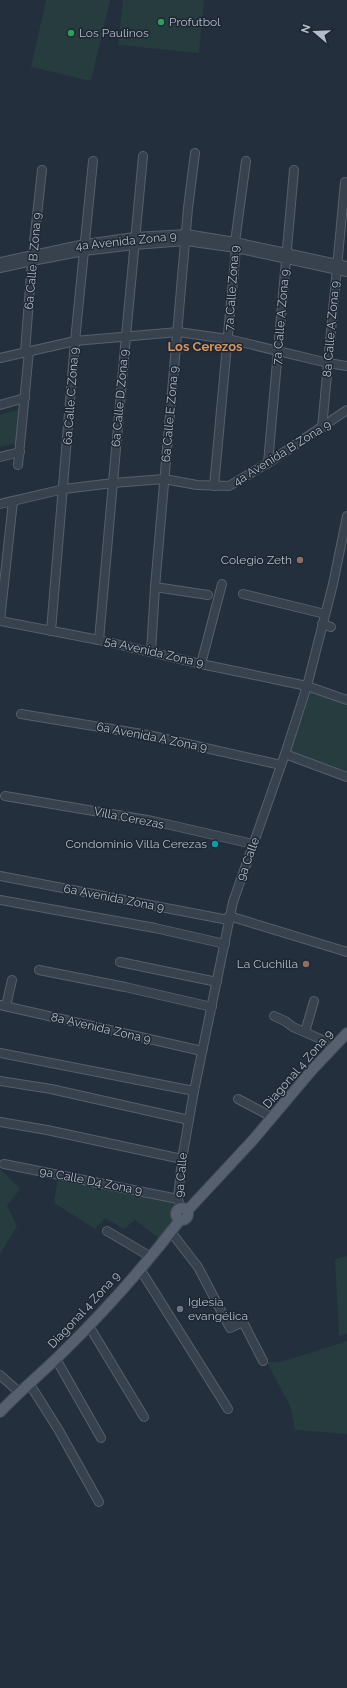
<svg xmlns="http://www.w3.org/2000/svg" width="347" height="1688" font-family="Raleway,sans-serif">
<style>
.green{fill:#263c3f}
.lines{fill:none;stroke-linecap:round;stroke-linejoin:round}
.minor-casing{stroke:#565f6c;stroke-width:10}
.major-casing{stroke:#414a57;stroke-width:12}
.minor{stroke:#38414e;stroke-width:8}
.major{stroke:#56606e;stroke-width:10}
.leisure-dot{fill:#2e9e5b;stroke:#1d2633;stroke-width:1.5}
.education-dot{fill:#8d6e63;stroke:#1d2633;stroke-width:1.5}
.culture-dot{fill:#0f9aa8;stroke:#1d2633;stroke-width:1.5}
.worship-dot{fill:#6b7280;stroke:#1d2633;stroke-width:1.5}
.labels{text-anchor:middle;dominant-baseline:central;stroke-width:3;stroke-linejoin:round;paint-order:stroke}
.poi-label{font-size:12px;fill:#b4bcc9;stroke:#1d2633;text-anchor:start}
.street-label{font-size:12px;fill:#b4bcc9;stroke:#1d2633}
.neighbourhood-label{font-size:13px;font-weight:bold;fill:#d59563;stroke:#1d2633}
</style>
<rect width="100%" height="100%" fill="#242f3e"/>
<!-- green -->
<g class="green">
<path d="M46,0H110L91,81L31,67Z"/>
<path d="M123,0H204L199,53L118,45Z"/>
<path d="M20,409L18,443L0,447V415Z"/>
<path d="M308,689L347,702V775L289,753Z"/>
<path d="M0,1169L20,1189L7,1206L17,1226L0,1254Z"/>
<path d="M58,1178L173,1201L174,1222L160,1239L135,1220L124,1229L105,1218L95,1229L54,1203Z"/>
<path d="M347,1256V1334L339,1336L335,1259Z"/>
<path d="M347,1341V1434L295,1430L290,1406L267,1362H281Z"/>
</g>
<g class="lines">
<!-- minor casing -->
<g class="minor-casing">
<g id="minor">
<path d="M0,262L85,244L135,237L186,234L235,242L347,266"/>
<path d="M0,268L32,261L84,251L134,245L186,241L236,248L347,272"/>
<path d="M25,352L32,261L42,170"/>
<path d="M0,358L75,341L178,332L228,339L328,363L347,366"/>
<path d="M0,405L25,398"/>
<path d="M322,428L345,182"/>
<path d="M0,457L20,452"/>
<path d="M268,463L294,170"/>
<path d="M18,465L29,351"/>
<path d="M214,486L236,248L235,242L246,161"/>
<path d="M0,504L64,489L113,483L164,479L197,485L229,486L268,463L347,410"/>
<path d="M155,587L208,595"/>
<path d="M243,594L325,614"/>
<path d="M0,621L99,640L201,664L307,686L347,700"/>
<path d="M0,621L13,501"/>
<path d="M322,624L331,627"/>
<path d="M51,631L75,341L93,161"/>
<path d="M99,640L126,336L143,156"/>
<path d="M151,652L155,587L188,208L195,153"/>
<path d="M201,664L222,584"/>
<path d="M21,714L148,735L281,765"/>
<path d="M285,754L347,777"/>
<path d="M5,796L153,821L253,844"/>
<path d="M0,876L228,920"/>
<path d="M0,900L155,928L225,944"/>
<path d="M229,916L347,952"/>
<path d="M120,962L217,982"/>
<path d="M39,970L125,987L212,1007"/>
<path d="M0,1005L202,1051"/>
<path d="M6,1006L12,980"/>
<path d="M274,1016L285,1021L293,1027L334,1045"/>
<path d="M305,1032L314,1001"/>
<path d="M0,1053L194,1091"/>
<path d="M0,1081L51,1089L189,1120"/>
<path d="M238,1099L272,1117"/>
<path d="M0,1122L47,1130L182,1159"/>
<path d="M4,1164L178,1199"/>
<path d="M180,1207L178,1199L182,1159L194,1091L233,902L285,754L307,686L333,584L347,516"/>
<path d="M107,1231L151,1257"/>
<path d="M171,1232L198,1267L230,1328L243,1322L263,1361"/>
<path d="M140,1269L228,1409"/>
<path d="M89,1326L144,1417"/>
<path d="M56,1359L101,1438"/>
<path d="M0,1375L19,1392"/>
<path d="M29,1383L58,1429L99,1502"/>
</g>
</g>
<!-- major casing -->
<g class="major-casing">
<g id="major">
<circle cx="182" cy="1214" r="6"/>
<path d="M187,1211L253,1140L312,1070L347,1033"/>
<path d="M0,1412C20,1391 42,1373 62,1353C105,1311 144,1267 180,1220"/>
</g>
</g>
<!-- minor -->
<use href="#minor" class="minor"/>
<!-- major -->
<use href="#major" class="major"/>
</g>
<!-- markers -->
<g class="leisure-dot">
<circle cx="161" cy="22" r="4"/>
<circle cx="71" cy="33" r="4"/>
</g>
<g class="education-dot">
<circle cx="300" cy="560" r="4"/>
<circle cx="306" cy="964" r="4"/>
</g>
<circle class="culture-dot" cx="215" cy="844" r="4"/>
<circle class="worship-dot" cx="180" cy="1309" r="4"/>
<g class="labels">
<!-- poi labels -->
<g class="poi-label">
<text x="169" y="22">Profutbol</text>
<text x="79" y="33">Los Paulinos</text>
<text x="292" y="560" text-anchor="end">Colegio Zeth</text>
<text x="207" y="844" text-anchor="end">Condominio Villa Cerezas</text>
<text x="298" y="964" text-anchor="end">La Cuchilla</text>
<text x="188" y="1302">Iglesia<tspan x="188" dy="14">evangélica</tspan></text>
</g>
<!-- street labels -->
<g class="street-label">
<text transform="translate(126 241) rotate(-6)">4a Avenida Zona 9</text>
<text transform="translate(33 261) rotate(-85)">6a Calle B Zona 9</text>
<text transform="translate(232 288) rotate(-86)">7a Calle Zona 9</text>
<text transform="translate(281 317) rotate(-85)">7a Calle A Zona 9</text>
<text transform="translate(331 329) rotate(-85)">8a Calle A Zona 9</text>
<text transform="translate(71 396) rotate(-86)">6a Calle C Zona 9</text>
<text transform="translate(120 398) rotate(-85)">6a Calle D Zona 9</text>
<text transform="translate(170 414) rotate(-85)">6a Calle E Zona 9</text>
<text transform="translate(282 453) rotate(-32)">4a Avenida B Zona 9</text>
<text transform="translate(154 652) rotate(13)">5a Avenida Zona 9</text>
<text transform="translate(152 737) rotate(11)">6a Avenida A Zona 9</text>
<text transform="translate(129 818) rotate(11)">Villa Cerezas</text>
<text transform="translate(248 859) rotate(-70)">9a Calle</text>
<text transform="translate(114 898) rotate(11)">6a Avenida Zona 9</text>
<text transform="translate(101 1028) rotate(13)">8a Avenida Zona 9</text>
<text transform="translate(298 1069) rotate(-49)">Diagonal 4 Zona 9</text>
<text transform="translate(181 1175) rotate(-85)">9a Calle</text>
<text transform="translate(91 1181) rotate(11)">9a Calle D4 Zona 9</text>
<text transform="translate(84 1310) rotate(-47)">Diagonal 4 Zona 9</text>
</g>
<!-- neighbourhood labels -->
<g class="neighbourhood-label">
<text x="205" y="346">Los Cerezos</text>
</g>
</g>
<!-- north arrow -->
<g transform="translate(315 32) rotate(289)" stroke="#1d2633" stroke-width="3" paint-order="stroke">
<path d="M0-3L7 15L0 10L-7 15Z" fill="#b4bcc9"/>
<text y="-6" font-size="11" font-weight="bold" text-anchor="middle" fill="#b4bcc9">N</text>
</g>
</svg>
